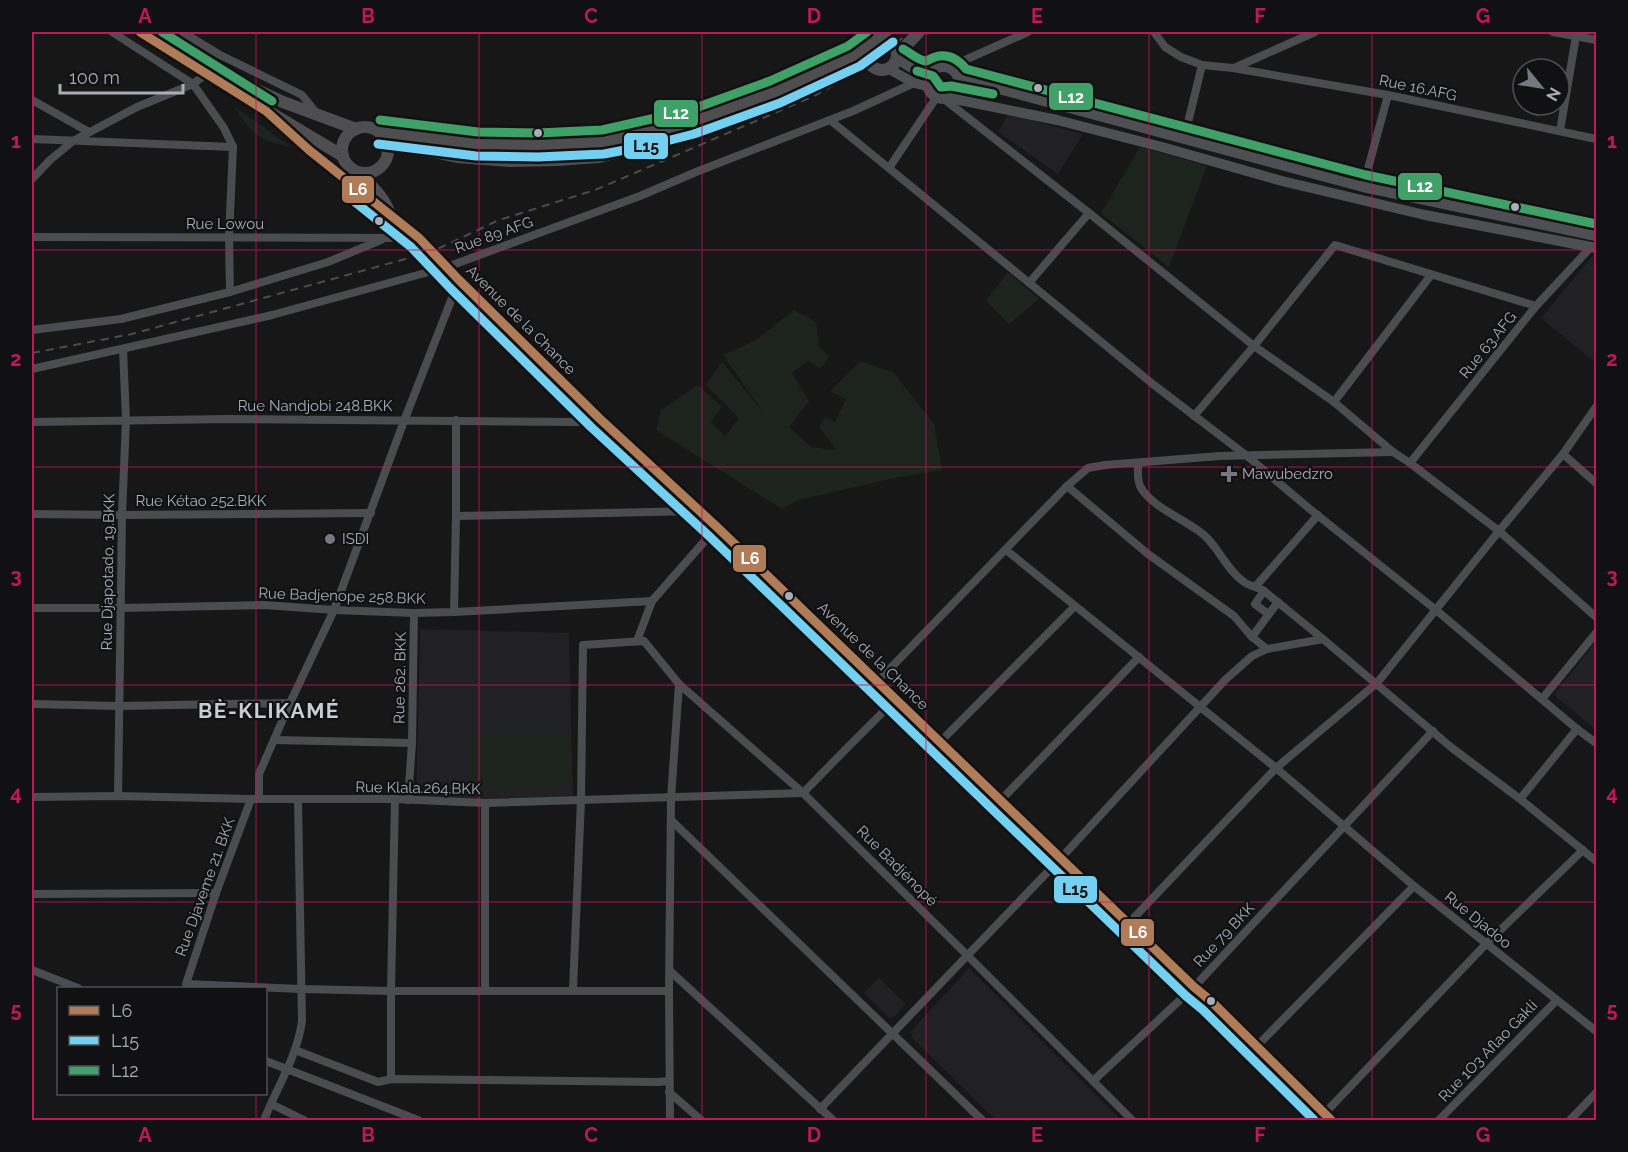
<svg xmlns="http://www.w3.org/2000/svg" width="1628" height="1152" font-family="Raleway,sans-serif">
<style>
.built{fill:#212123}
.green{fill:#1d241e}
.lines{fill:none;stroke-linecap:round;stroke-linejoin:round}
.minor{stroke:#4b4c50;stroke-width:8}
.major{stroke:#4d4f52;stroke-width:10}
.highway{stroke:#4e4e51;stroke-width:12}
.rail{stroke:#4b4c4f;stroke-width:2;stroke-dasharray:8 6;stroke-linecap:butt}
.bus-1-casing{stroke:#111113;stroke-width:14}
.bus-2-casing{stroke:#111113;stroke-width:14}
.bus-3-casing{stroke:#111113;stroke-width:14}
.bus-1{stroke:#b07c57;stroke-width:9}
.bus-2{stroke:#74d0f1;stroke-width:9}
.bus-3{stroke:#3fa068;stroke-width:9}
.grid{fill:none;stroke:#c2185b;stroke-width:1.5;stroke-opacity:0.55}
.bus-dot{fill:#a8adb8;stroke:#111113;stroke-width:2}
.poi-dot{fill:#757880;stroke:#111113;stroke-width:2}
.labels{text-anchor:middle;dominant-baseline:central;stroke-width:4.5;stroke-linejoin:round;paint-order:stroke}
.street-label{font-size:15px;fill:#a8adb8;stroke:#111113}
.poi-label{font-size:15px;fill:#a8adb8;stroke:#111113;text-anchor:start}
.district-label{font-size:21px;font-weight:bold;letter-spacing:1.5px;fill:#c9ccd4;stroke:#111113}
.line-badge{stroke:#111113;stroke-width:2}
.badge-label{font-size:16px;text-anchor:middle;font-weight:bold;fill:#fff}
.pale-badge-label{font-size:16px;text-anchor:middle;font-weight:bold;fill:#111}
.neatline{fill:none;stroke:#c2185b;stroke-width:2}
.grid-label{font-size:20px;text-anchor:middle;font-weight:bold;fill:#c2185b}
</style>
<rect width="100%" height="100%" fill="#171717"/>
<!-- built -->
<g class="built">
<path d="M1008,114L1083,134L1058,174L998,132Z"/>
<path d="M1595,253H1596V363L1541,318Z"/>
<path d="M420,629L569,633L573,797L480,799L416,798Z"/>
<path d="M1596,641V730L1554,695Z"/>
<path d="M969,968L1121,1120H996L912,1038L911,1031Z"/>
<path d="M879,978L906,1004L893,1018H889L864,993Z"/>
</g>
<!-- green -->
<g class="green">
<path d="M234,106L291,147C258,141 251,134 234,106Z"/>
<path d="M1140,147L1207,166L1169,267L1101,213Z"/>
<path d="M1008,272L1039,299L1009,324L986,301Z"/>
<path d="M794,310L816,322L819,346L829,357L820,369L808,361L792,373L809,401L789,427L811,447L836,450L819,427L825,417L835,422L846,399L830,391L861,361L894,373L934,424L942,470L894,478L799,500L782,509L656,430L661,410L698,385L722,407L711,422L725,436L739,418L706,385L722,362L763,412L723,355L756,340Z"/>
<rect x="470" y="734" width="100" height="56"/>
</g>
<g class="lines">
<!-- minor -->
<g class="minor">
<path d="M112,32L193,84L224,128L233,147L229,237L230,292"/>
<path d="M182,32L220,55L302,95L318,115"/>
<path d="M1154,32L1165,47L1181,57L1202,65L1233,68L1388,95L1596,139"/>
<path d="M1553,32L1596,40"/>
<path d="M947,68L1028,32"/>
<path d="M1234,68L1315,32"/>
<path d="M956,75L961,61"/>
<path d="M944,99L1089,213L1254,346L1334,402L1393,452L1410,463L1499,531L1596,617"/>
<path d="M32,100L89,132"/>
<path d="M830,120L1154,385L1247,456L1311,510L1436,610L1577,729L1596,743"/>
<path d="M1560,131L1576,36L1579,32"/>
<path d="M32,139L233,147"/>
<path d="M1184,139L1202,65"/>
<path d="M889,168L936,98"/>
<path d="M32,179L50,160L73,141L137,107L193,84L206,74"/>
<path d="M1363,187L1388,95"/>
<path d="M1594,236L1596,221"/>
<path d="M32,237L419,238"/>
<path d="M1029,283L1089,213"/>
<path d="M32,330L121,319L230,292L328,262L381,240"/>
<path d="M32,369L272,315L447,267L640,196L696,172L853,111L914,83"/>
<path d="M1334,402L1431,275"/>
<path d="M1194,416L1254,346L1335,245L1536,306"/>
<path d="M32,422L229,419L579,422L599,418"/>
<path d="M1563,454L1596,483"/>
<path d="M1138,463C1138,470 1137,479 1140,486C1150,507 1189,521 1205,536C1220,550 1227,570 1244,582C1249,586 1258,587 1264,591L1323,639"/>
<path d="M1410,463L1536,306L1591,247"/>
<path d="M1067,486L1148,554L1234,616L1252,637L1267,649"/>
<path d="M32,514L122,515L371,513"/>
<path d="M456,516L700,511"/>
<path d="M1006,550L1276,768L1414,886L1596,1031"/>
<path d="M1256,586L1318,515"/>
<path d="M1264,591L1255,604L1268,614"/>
<path d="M32,608H121L264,605L334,610L414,613L454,612L652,601"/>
<path d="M454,612L456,516V420"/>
<path d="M1252,637L1278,602"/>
<path d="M637,641L652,601L717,527"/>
<path d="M878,681L1067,486L1088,468L1105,465L1220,456L1393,452"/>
<path d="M1542,699L1596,633"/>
<path d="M32,704L119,706L290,703"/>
<path d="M275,740L412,743"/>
<path d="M941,741L1075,606"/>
<path d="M118,796L122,515L126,420L123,349"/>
<path d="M32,797L118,796L251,799H395L485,803L803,793L846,749L896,699"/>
<path d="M251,799L216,893L186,984L301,989L391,991H669"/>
<path d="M259,799V774L290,703L334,610L404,421L459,280"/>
<path d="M1520,799L1577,729"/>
<path d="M408,800L412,743L414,613"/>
<path d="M1001,800L1139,657"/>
<path d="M485,803V990"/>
<path d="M672,821L982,1120"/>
<path d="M32,894L216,893"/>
<path d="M1129,923L1276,768L1377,683L1499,531L1563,454L1596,407"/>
<path d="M32,970L78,988"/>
<path d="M670,971L833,1120"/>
<path d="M573,990L581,800L583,645L644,641L679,684L803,793L967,955L1132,1120"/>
<path d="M1257,1046L1414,886"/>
<path d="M295,1050L378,1082L391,1079L658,1082L669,1081"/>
<path d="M266,1061L418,1120"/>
<path d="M391,1079V991L395,799"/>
<path d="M1093,1081L1194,987L1433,731"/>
<path d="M669,1092L701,1120"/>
<path d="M271,1104L304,1120"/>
<path d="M820,1109L1061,858L1225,680L1252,656L1267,649L1323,639L1452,748L1520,799L1596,861"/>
<path d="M264,1120C277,1087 297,1057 302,1021L298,800"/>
<path d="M670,1120L669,991L671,798L679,684"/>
<path d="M1309,1120L1324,1114L1486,944L1583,850"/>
<path d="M1439,1120L1557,1000"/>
<path d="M1570,1120L1596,1093"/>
</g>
<!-- major -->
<g class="major">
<path d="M897,59L915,70L929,74"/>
<circle cx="943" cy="83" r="16"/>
<path d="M889,69L914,83L927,86"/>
<path d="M959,79L1010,92L1363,187L1596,236"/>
<path d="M950,98L1057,120L1162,147L1282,181L1425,215L1596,248"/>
<path d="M352,169L354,180L362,193L419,238L459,280L599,418L717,527L1194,987L1211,1001L1331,1120"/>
<path d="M359,172C371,185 388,198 391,216"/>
</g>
<!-- highway -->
<g class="highway">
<path d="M140,32L206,74L343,156"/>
<path d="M161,32L235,80L283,102L356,129"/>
<circle cx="882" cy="55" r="15"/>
<path d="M898,54L919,32"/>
<path d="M280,125L362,193"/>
<circle cx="365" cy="150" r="23"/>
<path d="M379,132L477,144L538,145L603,142L649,133L690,123L775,92L854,56L886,32"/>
<path d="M388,145L434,152L457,157L510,161L557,160L599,157L684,136L722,123L783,101L869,62"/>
</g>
<!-- rail -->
<path class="rail" d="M32,353L132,334L431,252L499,220L595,190L812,97L870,65L895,45L908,32"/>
<!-- bus-1 casing -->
<g class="bus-1-casing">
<path id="bus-1" d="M140,32L266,111L309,150L419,238L459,280L599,418L717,527L1194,987L1211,1001L1331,1120"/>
</g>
<!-- bus-2 casing -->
<g class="bus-2-casing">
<g id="bus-2">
<path d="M378,144L476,156L538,157L604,154L651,145L694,134L780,103L860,66L893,42"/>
<path d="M355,202L411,247L451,289L591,427L709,536L1186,996L1203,1010L1314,1120"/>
</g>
</g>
<!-- bus-3 casing -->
<g class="bus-3-casing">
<g id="bus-3">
<path d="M162,32L272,101"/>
<path d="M903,49C909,52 919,61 926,61C929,60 932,58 935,57C948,53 958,59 966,69L1366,175L1596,224"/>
<path d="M917,71L933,76L941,87L951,86L993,94"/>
<path d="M380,120L478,132L538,133L602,130L687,111L770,81L848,46L867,32"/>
</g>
</g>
<!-- bus-1 -->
<use href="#bus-1" class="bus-1"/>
<!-- bus-2 -->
<use href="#bus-2" class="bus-2"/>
<!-- bus-3 -->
<use href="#bus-3" class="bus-3"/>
</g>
<!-- grid -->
<path class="grid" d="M256,32V988M479,32V1120M702,32V1120M926,32V1120M1149,32V1120M1372,32V1120M32,250H1596M32,467H1596M32,685H1596M32,902H1596M256,1094V1120"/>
<!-- markers -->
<g class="bus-dot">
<circle cx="1038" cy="88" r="5"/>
<circle cx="538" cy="133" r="5"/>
<circle cx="1515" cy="207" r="5"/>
<circle cx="379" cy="221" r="5"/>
<circle cx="789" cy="596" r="5"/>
<circle cx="1211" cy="1001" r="5"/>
</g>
<g class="poi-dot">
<path d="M1226 465h6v6h6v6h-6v6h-6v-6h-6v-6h6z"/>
<circle cx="330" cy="539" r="6"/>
</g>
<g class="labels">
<!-- street labels -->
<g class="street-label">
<text transform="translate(1418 88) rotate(12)">Rue 16.AFG</text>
<text x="225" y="224">Rue Lowou</text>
<text transform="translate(494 235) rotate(-20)">Rue 89 AFG</text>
<text transform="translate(521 320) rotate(45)">Avenue de la Chance</text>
<text transform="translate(1488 345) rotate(-51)">Rue 63.AFG</text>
<text x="315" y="406">Rue Nandjobi 248.BKK</text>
<text x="201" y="501">Rue Kétao 252.BKK</text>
<text transform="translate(108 572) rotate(-89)">Rue Djapotado. 19.BKK</text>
<text transform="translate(342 596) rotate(2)">Rue Badjenope 258.BKK</text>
<text transform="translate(873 656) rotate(44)">Avenue de la Chance</text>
<text transform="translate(400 678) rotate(-89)">Rue 262. BKK</text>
<text transform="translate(418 788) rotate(1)">Rue Klala.264.BKK</text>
<text transform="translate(897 866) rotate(45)">Rue Badjénopé</text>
<text transform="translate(205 887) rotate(-70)">Rue Djaveme 21. BKK</text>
<text transform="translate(1478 920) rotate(39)">Rue Djadoo</text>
<text transform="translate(1224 935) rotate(-47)">Rue 79 BKK</text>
<text transform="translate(1488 1051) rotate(-46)">Rue 1O3 Aflao Gakli</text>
</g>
<!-- poi labels -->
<g class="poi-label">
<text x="1242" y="474">Mawubedzro</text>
<text x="342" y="539">ISDI</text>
</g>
<!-- district labels -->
<g class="district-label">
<text x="269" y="710">BÈ-KLIKAMÉ</text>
</g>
</g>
<g class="line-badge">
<rect x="1048" y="82" width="46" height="29" rx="6" fill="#3fa068"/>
<rect x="653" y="99" width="46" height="29" rx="6" fill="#3fa068"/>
<rect x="623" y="132" width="46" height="28" rx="6" fill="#74d0f1"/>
<rect x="1397" y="172" width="46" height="29" rx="6" fill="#3fa068"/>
<rect x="341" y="175" width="34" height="29" rx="6" fill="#b07c57"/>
<rect x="732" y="544" width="35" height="29" rx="6" fill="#b07c57"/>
<rect x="1053" y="875" width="45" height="29" rx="6" fill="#74d0f1"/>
<rect x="1120" y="918" width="35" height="29" rx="6" fill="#b07c57"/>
</g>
<g class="badge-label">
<text x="1071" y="103">L12</text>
<text x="676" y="119">L12</text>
<text x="1420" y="192">L12</text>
<text x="358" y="195">L6</text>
<text x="750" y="564">L6</text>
<text x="1138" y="938">L6</text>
</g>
<g class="pale-badge-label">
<text x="646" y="152">L15</text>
<text x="1075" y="895">L15</text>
</g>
<!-- border -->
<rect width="1628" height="1152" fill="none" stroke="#111113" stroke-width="66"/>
<!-- legend -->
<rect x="57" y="987" width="210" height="108" fill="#111113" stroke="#4d4f55" stroke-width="1.5"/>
<rect x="69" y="1006" width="30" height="9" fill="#b07c57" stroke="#4d4f55" stroke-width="1.5"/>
<text x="111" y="1017" font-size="18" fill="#a8adb8">L6</text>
<rect x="69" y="1036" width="30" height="9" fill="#74d0f1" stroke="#4d4f55" stroke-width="1.5"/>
<text x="111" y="1047" font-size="18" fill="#a8adb8">L15</text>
<rect x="69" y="1066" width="30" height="9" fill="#3fa068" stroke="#4d4f55" stroke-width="1.5"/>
<text x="111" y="1077" font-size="18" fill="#a8adb8">L12</text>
<!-- north arrow -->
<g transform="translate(1541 87) rotate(120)"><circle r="28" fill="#111113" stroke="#4d4f55" stroke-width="1.5"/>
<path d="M0-4.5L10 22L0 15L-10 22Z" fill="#757880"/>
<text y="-9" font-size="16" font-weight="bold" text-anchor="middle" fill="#a8adb8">N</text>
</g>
<!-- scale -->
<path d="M60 84v9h123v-9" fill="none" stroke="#a8adb8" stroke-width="3"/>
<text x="69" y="84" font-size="18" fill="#a8adb8" stroke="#111113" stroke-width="4.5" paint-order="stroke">100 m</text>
<rect x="33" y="33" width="1562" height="1086" class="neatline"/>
<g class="grid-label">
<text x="145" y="23">A</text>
<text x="368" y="23">B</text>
<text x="591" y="23">C</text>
<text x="814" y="23">D</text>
<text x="1037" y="23">E</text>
<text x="1260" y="23">F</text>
<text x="1483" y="23">G</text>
<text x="16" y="148">1</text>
<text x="1612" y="148">1</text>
<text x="16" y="366">2</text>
<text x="1612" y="366">2</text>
<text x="16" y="583">3</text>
<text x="1612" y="583">3</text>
<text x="16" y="800">4</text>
<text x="1612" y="800">4</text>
<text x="16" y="1017">5</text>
<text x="1612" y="1017">5</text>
<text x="145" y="1142">A</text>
<text x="368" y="1142">B</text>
<text x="591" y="1142">C</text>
<text x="814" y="1142">D</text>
<text x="1037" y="1142">E</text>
<text x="1260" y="1142">F</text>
<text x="1483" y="1142">G</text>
</g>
</svg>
